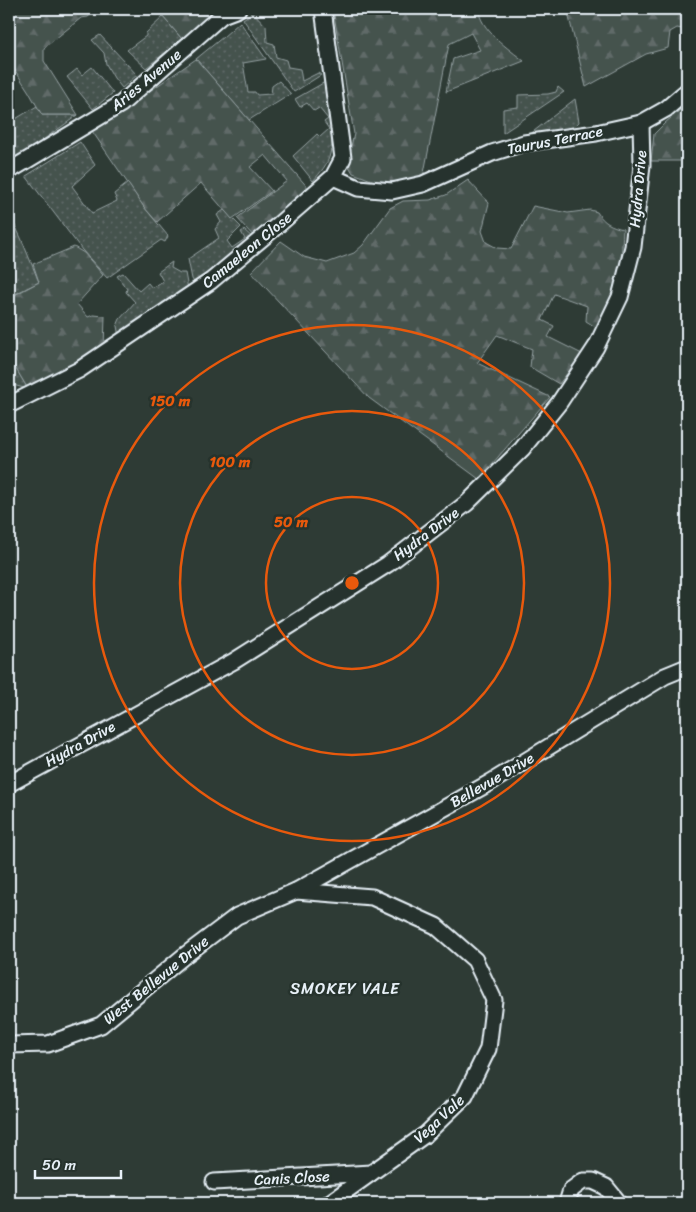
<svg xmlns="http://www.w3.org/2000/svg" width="696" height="1212" font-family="Sriracha,sans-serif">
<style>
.grass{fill:url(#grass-dots);stroke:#96a2a3}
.forest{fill:url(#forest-firs);stroke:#96a2a3}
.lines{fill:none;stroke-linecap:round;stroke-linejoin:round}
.minor-casing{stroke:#e8f1f8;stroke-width:19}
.minor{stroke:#26332d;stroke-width:15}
.ring{fill:none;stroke:#e8590c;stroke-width:2.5}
.labels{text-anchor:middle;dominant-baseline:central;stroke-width:5;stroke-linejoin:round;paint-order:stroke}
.street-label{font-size:15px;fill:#e8f1f8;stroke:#26332d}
.neighbourhood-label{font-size:16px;letter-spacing:1px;fill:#e8f1f8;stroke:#26332d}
.centre{fill:#e8590c;stroke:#26332d;stroke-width:2.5}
.ring-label{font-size:15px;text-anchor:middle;font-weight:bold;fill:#e8590c;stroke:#26332d;stroke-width:5;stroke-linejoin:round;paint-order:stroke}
</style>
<defs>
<pattern id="grass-dots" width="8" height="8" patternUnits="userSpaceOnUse" patternTransform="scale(1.25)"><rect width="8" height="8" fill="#45524e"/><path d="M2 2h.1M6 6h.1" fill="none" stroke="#606b68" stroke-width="1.8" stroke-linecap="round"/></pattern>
<pattern id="forest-firs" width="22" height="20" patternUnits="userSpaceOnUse" patternTransform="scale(1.25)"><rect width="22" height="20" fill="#45524e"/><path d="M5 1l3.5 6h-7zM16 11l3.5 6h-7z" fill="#606b68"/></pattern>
</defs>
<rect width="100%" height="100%" fill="#2e3b35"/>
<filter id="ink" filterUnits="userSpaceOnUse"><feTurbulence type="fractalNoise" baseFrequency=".02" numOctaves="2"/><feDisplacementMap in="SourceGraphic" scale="10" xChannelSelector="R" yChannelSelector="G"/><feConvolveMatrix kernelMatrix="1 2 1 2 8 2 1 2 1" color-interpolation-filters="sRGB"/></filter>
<g filter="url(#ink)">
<!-- grass -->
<g class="grass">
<path d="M253,12L266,26L267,42L274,44L276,57L286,60L288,67L300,69L302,81L318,73L321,75L294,92L243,19Z"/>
<path d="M163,17L182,39L146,68L127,50L146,36V33Z"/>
<path d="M240,22L266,59L243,63L248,92H255L257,95L271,94L272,86L279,81L291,94L249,120L196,59L223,37Z"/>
<path d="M100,35L137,75L122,88L114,78L106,64L104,53L92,40Z"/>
<path d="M92,67L113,93L93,109L67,77L77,69L82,75Z"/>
<path d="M325,82C328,105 336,131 330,154C328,164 320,173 313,181L293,156L317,134L320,137L329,129L324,122L328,119L319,108L314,111L307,103L300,107L295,99Z"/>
<path d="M558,87L564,92L503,133V109L518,107V95L548,94L556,92Z"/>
<path d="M575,99L579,122L574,127L529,135Z"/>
<path d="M37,106L42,115H78L9,164V123Z"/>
<path d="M80,142L95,165L72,186L92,213L117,201L114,194L128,183L144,207L168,236L165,242L161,240L107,278L82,250L26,176Z"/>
<path d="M224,210L241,227L227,241L232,248L245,239L241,232L244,230L253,238L195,284L192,279L188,259L219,238L215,229L221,222L217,215Z"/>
<path d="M9,213L21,238L39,282L9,297V251L10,250L9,247Z"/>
<path d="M172,262L171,268L180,273H185L188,289L119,337L117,326L120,319L135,302L126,292L127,289L117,276L123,273L139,291L148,283L152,288L163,281L158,272Z"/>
<path d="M9,357L28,389L9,384Z"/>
</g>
<!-- forest -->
<g class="forest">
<path d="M9,9H98L88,17L81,18L44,48V61L78,115H42L29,92L9,61Z"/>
<path d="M156,9H212L213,17L183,40Z"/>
<path d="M333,9H479C478,28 510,50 524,61L446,92L453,59L480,50L471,33L449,44L424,173L418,181L403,182L374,181L353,173L347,163L354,134Z"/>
<path d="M567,9H687V30L677,28L670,32L668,48L646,54L586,87Z"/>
<path d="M196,59L310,190L255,238L237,218L287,181L265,155L250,167L272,191L232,219L201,183L157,222L144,207L92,131Z"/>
<path d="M687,104V161H651L654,134L665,123Z"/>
<path d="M468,180L489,203L482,231L486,242L497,248L511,249L533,206L568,213L590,210L597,212C604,223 611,226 623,229C622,249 621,270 616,289C611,303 604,316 597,328L586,321L587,306L554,294L542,320L554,326L548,337L582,354L559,384L530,367L532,349L497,335L477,363L550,397L479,479L369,398L251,272L281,241L304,257L327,263L354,253L363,245L390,208L403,201L430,200L446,195Z"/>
<path d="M74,247L84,253L103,275L77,304L88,317L93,315L105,316L104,348L28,389L9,357V298L39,282L33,264Z"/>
</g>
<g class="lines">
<!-- minor casing -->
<g class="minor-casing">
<g id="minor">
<path d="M222,15L238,9"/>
<path d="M9,171L121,104L222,15V9"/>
<path d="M333,177L358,188L392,191L423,184L492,153L524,143L596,133L641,123L666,109L687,91"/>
<path d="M9,405L79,370L211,281L278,225L333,177L343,158L323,9"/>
<path d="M9,784L234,661L388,564L467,503L522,449L559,403L596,347L620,297L633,247L642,165L641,123"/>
<path d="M296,891L372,897L436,926L475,960L494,1000L488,1049L465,1096L426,1134L329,1203"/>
<path d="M9,1045L48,1044L101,1025L184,956L237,916L296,891L491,782L665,676L687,667"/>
<path d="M214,1182L371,1173"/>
<path d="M567,1203L571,1190L583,1181H593L606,1187L619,1203"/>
</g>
</g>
<!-- minor -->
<use href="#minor" class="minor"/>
</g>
</g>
<!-- distance rings -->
<g class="ring">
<circle cx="352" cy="583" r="86"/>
<circle cx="352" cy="583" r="172"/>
<circle cx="352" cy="583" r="258"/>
</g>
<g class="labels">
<!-- street labels -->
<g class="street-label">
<text transform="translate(146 80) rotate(-40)">Aries Avenue</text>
<text transform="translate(555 140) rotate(-11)">Taurus Terrace</text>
<text transform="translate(638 189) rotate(-85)">Hydra Drive</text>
<text transform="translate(247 250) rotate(-39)">Camaeleon Close</text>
<text transform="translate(426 534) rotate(-37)">Hydra Drive</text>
<text transform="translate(80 744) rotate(-29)">Hydra Drive</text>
<text transform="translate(492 780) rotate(-30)">Bellevue Drive</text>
<text transform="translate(156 980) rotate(-39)">West Bellevue Drive</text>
<text transform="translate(439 1119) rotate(-43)">Vega Vale</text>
<text transform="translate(292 1178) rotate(-3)">Canis Close</text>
</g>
<!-- neighbourhood labels -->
<g class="neighbourhood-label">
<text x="345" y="988">SMOKEY VALE</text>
</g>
</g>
<circle cx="352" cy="583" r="8" class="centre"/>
<g class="ring-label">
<text x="170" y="406">150 m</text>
<text x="230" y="467">100 m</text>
<text x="291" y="527">50 m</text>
</g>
<!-- margin -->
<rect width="696" height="1212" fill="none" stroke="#26332d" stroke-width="30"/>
<rect x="15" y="15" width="666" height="1182" fill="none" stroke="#e8f1f8" stroke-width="2" filter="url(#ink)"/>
<!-- scale -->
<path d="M35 1170v8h86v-8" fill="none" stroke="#e8f1f8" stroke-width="2.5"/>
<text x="42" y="1170" font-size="15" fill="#e8f1f8" stroke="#26332d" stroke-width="4" paint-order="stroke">50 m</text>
</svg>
